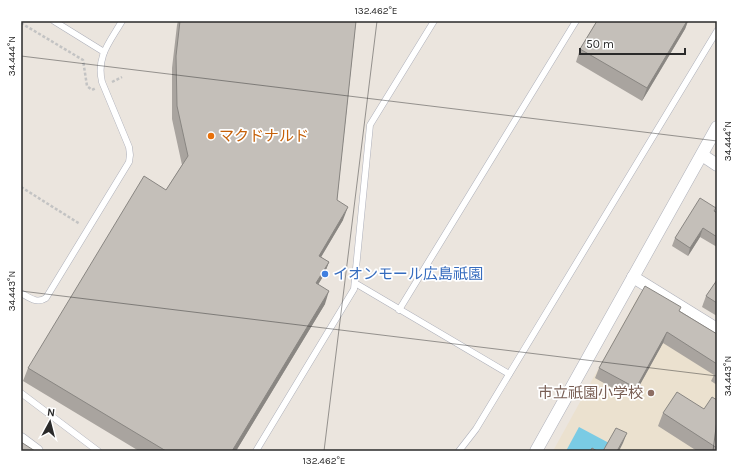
<svg xmlns="http://www.w3.org/2000/svg" width="738" height="472" font-family="Karla,'Noto Sans JP',sans-serif">
<style>
.education{fill:#ebe1cf}
.water{fill:#7acbe4}
.lines{fill:none;stroke-linecap:round;stroke-linejoin:round}
.lane-casing{stroke:#aeb0ba;stroke-width:7}
.street-casing{stroke:#aeb0ba;stroke-width:13}
.path{stroke:#c3c3c3;stroke-width:2.5;stroke-dasharray:3 2;stroke-linecap:butt}
.lane{stroke:#fff;stroke-width:6}
.street{stroke:#fff;stroke-width:12}
.wall{fill:#a9a49f}
.shaded-wall{fill:#898682}
.building{fill:#c4bfb9;stroke:#898682}
.ticks{fill:none;stroke:#2a2a2a;stroke-width:1;stroke-opacity:0.45}
.food-dot{fill:#e8710a;stroke:#fff;stroke-width:1.5}
.shop-dot{fill:#3f7fe0;stroke:#fff;stroke-width:1.5}
.education-dot{fill:#8d6e63;stroke:#fff;stroke-width:1.5}
.labels{text-anchor:middle;dominant-baseline:central;stroke-width:3.5;stroke-linejoin:round;paint-order:stroke}
.food-label{font-size:15px;fill:#c56008;stroke:#fff;text-anchor:start}
.shop-label{font-size:15px;fill:#366cbe;stroke:#fff;text-anchor:start}
.education-label{font-size:15px;fill:#785e54;stroke:#fff;text-anchor:end}
.neatline{fill:none;stroke:#2a2a2a;stroke-width:1.5}
.ticks-label{font-size:10px;text-anchor:middle;fill:#2a2a2a}
</style>
<rect width="100%" height="100%" fill="#ebe5de"/>
<!-- education -->
<path class="education" d="M649,292L717,336V451H553L639,295Z"/>
<!-- water -->
<path class="water" d="M579,427L609,443L605,451H566Z"/>
<g class="lines">
<!-- lane casing -->
<g class="lane-casing">
<g id="lane">
<path d="M54,21L104,52"/>
<path d="M355,283L509,374"/>
<path d="M21,293C30,298 37,304 46,298L129,162L130,155L129,147L102,82C96,56 110,42 122,21"/>
<path d="M399,310L576,21"/>
<path d="M21,393L98,451"/>
<path d="M256,451L354,289L370,125L434,21"/>
<path d="M459,451L476,429L717,31"/>
</g>
</g>
<!-- street casing -->
<g class="street-casing">
<g id="street">
<path d="M702,155L717,165"/>
<path d="M633,277L717,329"/>
<path d="M21,439L37,451"/>
<path d="M536,451L717,127"/>
</g>
</g>
<!-- path -->
<g class="path">
<path d="M21,23L83,60L87,86L92,90L96,88"/>
<path d="M112,82L122,77"/>
<path d="M21,187L80,224"/>
</g>
<!-- lane -->
<use href="#lane" class="lane"/>
<!-- street -->
<use href="#street" class="street"/>
</g>
<!-- wall -->
<g class="wall">
<path d="M178,21H356L337,200L343,220L321,257L329,262L324,275L318,284L325,304L236,451H139L23,381L28,368L166,190L182,165L172,119V68L177,25Z"/>
<path d="M597,21H688L685,29L642,101L576,62L580,49Z"/>
<path d="M715,211L717,213V247L700,237L688,256L672,246L675,238Z"/>
<path d="M717,280V316L702,307L706,296Z"/>
<path d="M680,311L717,334V385L711,381L714,375L663,343L632,399L595,378L599,368Z"/>
<path d="M717,400V451H697L658,426L663,413L704,409Z"/>
</g>
<!-- shaded-wall -->
<g class="shaded-wall">
<path d="M687,21H688L685,29L642,101L647,88Z"/>
<path d="M348,207L343,220L314,269L319,256Z"/>
<path d="M703,228L700,237L688,256L690,248Z"/>
<path d="M329,262L324,275L311,296L316,283Z"/>
<path d="M329,291L325,304L236,451H232Z"/>
<path d="M667,332L663,343L632,399L636,388Z"/>
<path d="M627,433L623,443L619,451H617Z"/>
</g>
<!-- building -->
<g class="building">
<path d="M180,21H356L337,200L348,207L319,256L329,262L316,283L329,291L232,451H166L28,368L144,176L166,190L188,156L177,106L176,56Z"/>
<path d="M597,21H687L647,88L580,49Z"/>
<path d="M700,198L716,208L714,211L717,213V237L703,228L690,248L675,238Z"/>
<path d="M717,280V303L706,296Z"/>
<path d="M645,286L681,307L679,311L717,334V364L667,332L636,388L599,368Z"/>
<path d="M677,392L704,409L712,397L717,400V448L663,413Z"/>
<path d="M616,428L627,433L617,451H603Z"/>
<path d="M21,442L35,451H21Z"/>
<path d="M592,448L597,451H590Z"/>
</g>
<!-- ticks -->
<path class="ticks" d="M21,56L717,141M21,291L717,376M324,451L377,21M713,451L717,420"/>
<!-- markers -->
<circle class="food-dot" cx="211" cy="136" r="4"/>
<circle class="shop-dot" cx="325" cy="274" r="4"/>
<circle class="education-dot" cx="651" cy="393" r="4"/>
<g class="labels">
<!-- food labels -->
<g class="food-label">
<text x="219" y="136">マクドナルド</text>
</g>
<!-- shop labels -->
<g class="shop-label">
<text x="333" y="274">イオンモール広島祇園</text>
</g>
<!-- education labels -->
<g class="education-label">
<text x="643" y="393">市立祇園小学校</text>
</g>
</g>
<!-- border -->
<rect width="738" height="472" fill="none" stroke="#ffffff" stroke-width="44"/>
<!-- north arrow -->
<g transform="translate(50 422) rotate(7)" stroke="#ffffff" stroke-width="3" paint-order="stroke">
<path d="M0-3L7 15L0 10L-7 15Z" fill="#2a2a2a"/>
<text y="-6" font-size="11" font-weight="bold" text-anchor="middle" fill="#2a2a2a">N</text>
</g>
<!-- scale -->
<path d="M580 48v6h105v-6" fill="none" stroke="#2a2a2a" stroke-width="2"/>
<text x="586" y="48" font-size="12" fill="#2a2a2a" stroke="#ffffff" stroke-width="3" paint-order="stroke">50 m</text>
<rect x="22" y="22" width="694" height="428" class="neatline"/>
<g class="ticks-label">
<text x="376" y="14">132.462°E</text>
<text transform="translate(11 56) rotate(-90)" y="4">34.444°N</text>
<text transform="translate(727 141) rotate(-90)" y="4">34.444°N</text>
<text transform="translate(11 291) rotate(-90)" y="4">34.443°N</text>
<text transform="translate(727 376) rotate(-90)" y="4">34.443°N</text>
<text x="324" y="464">132.462°E</text>
</g>
</svg>
